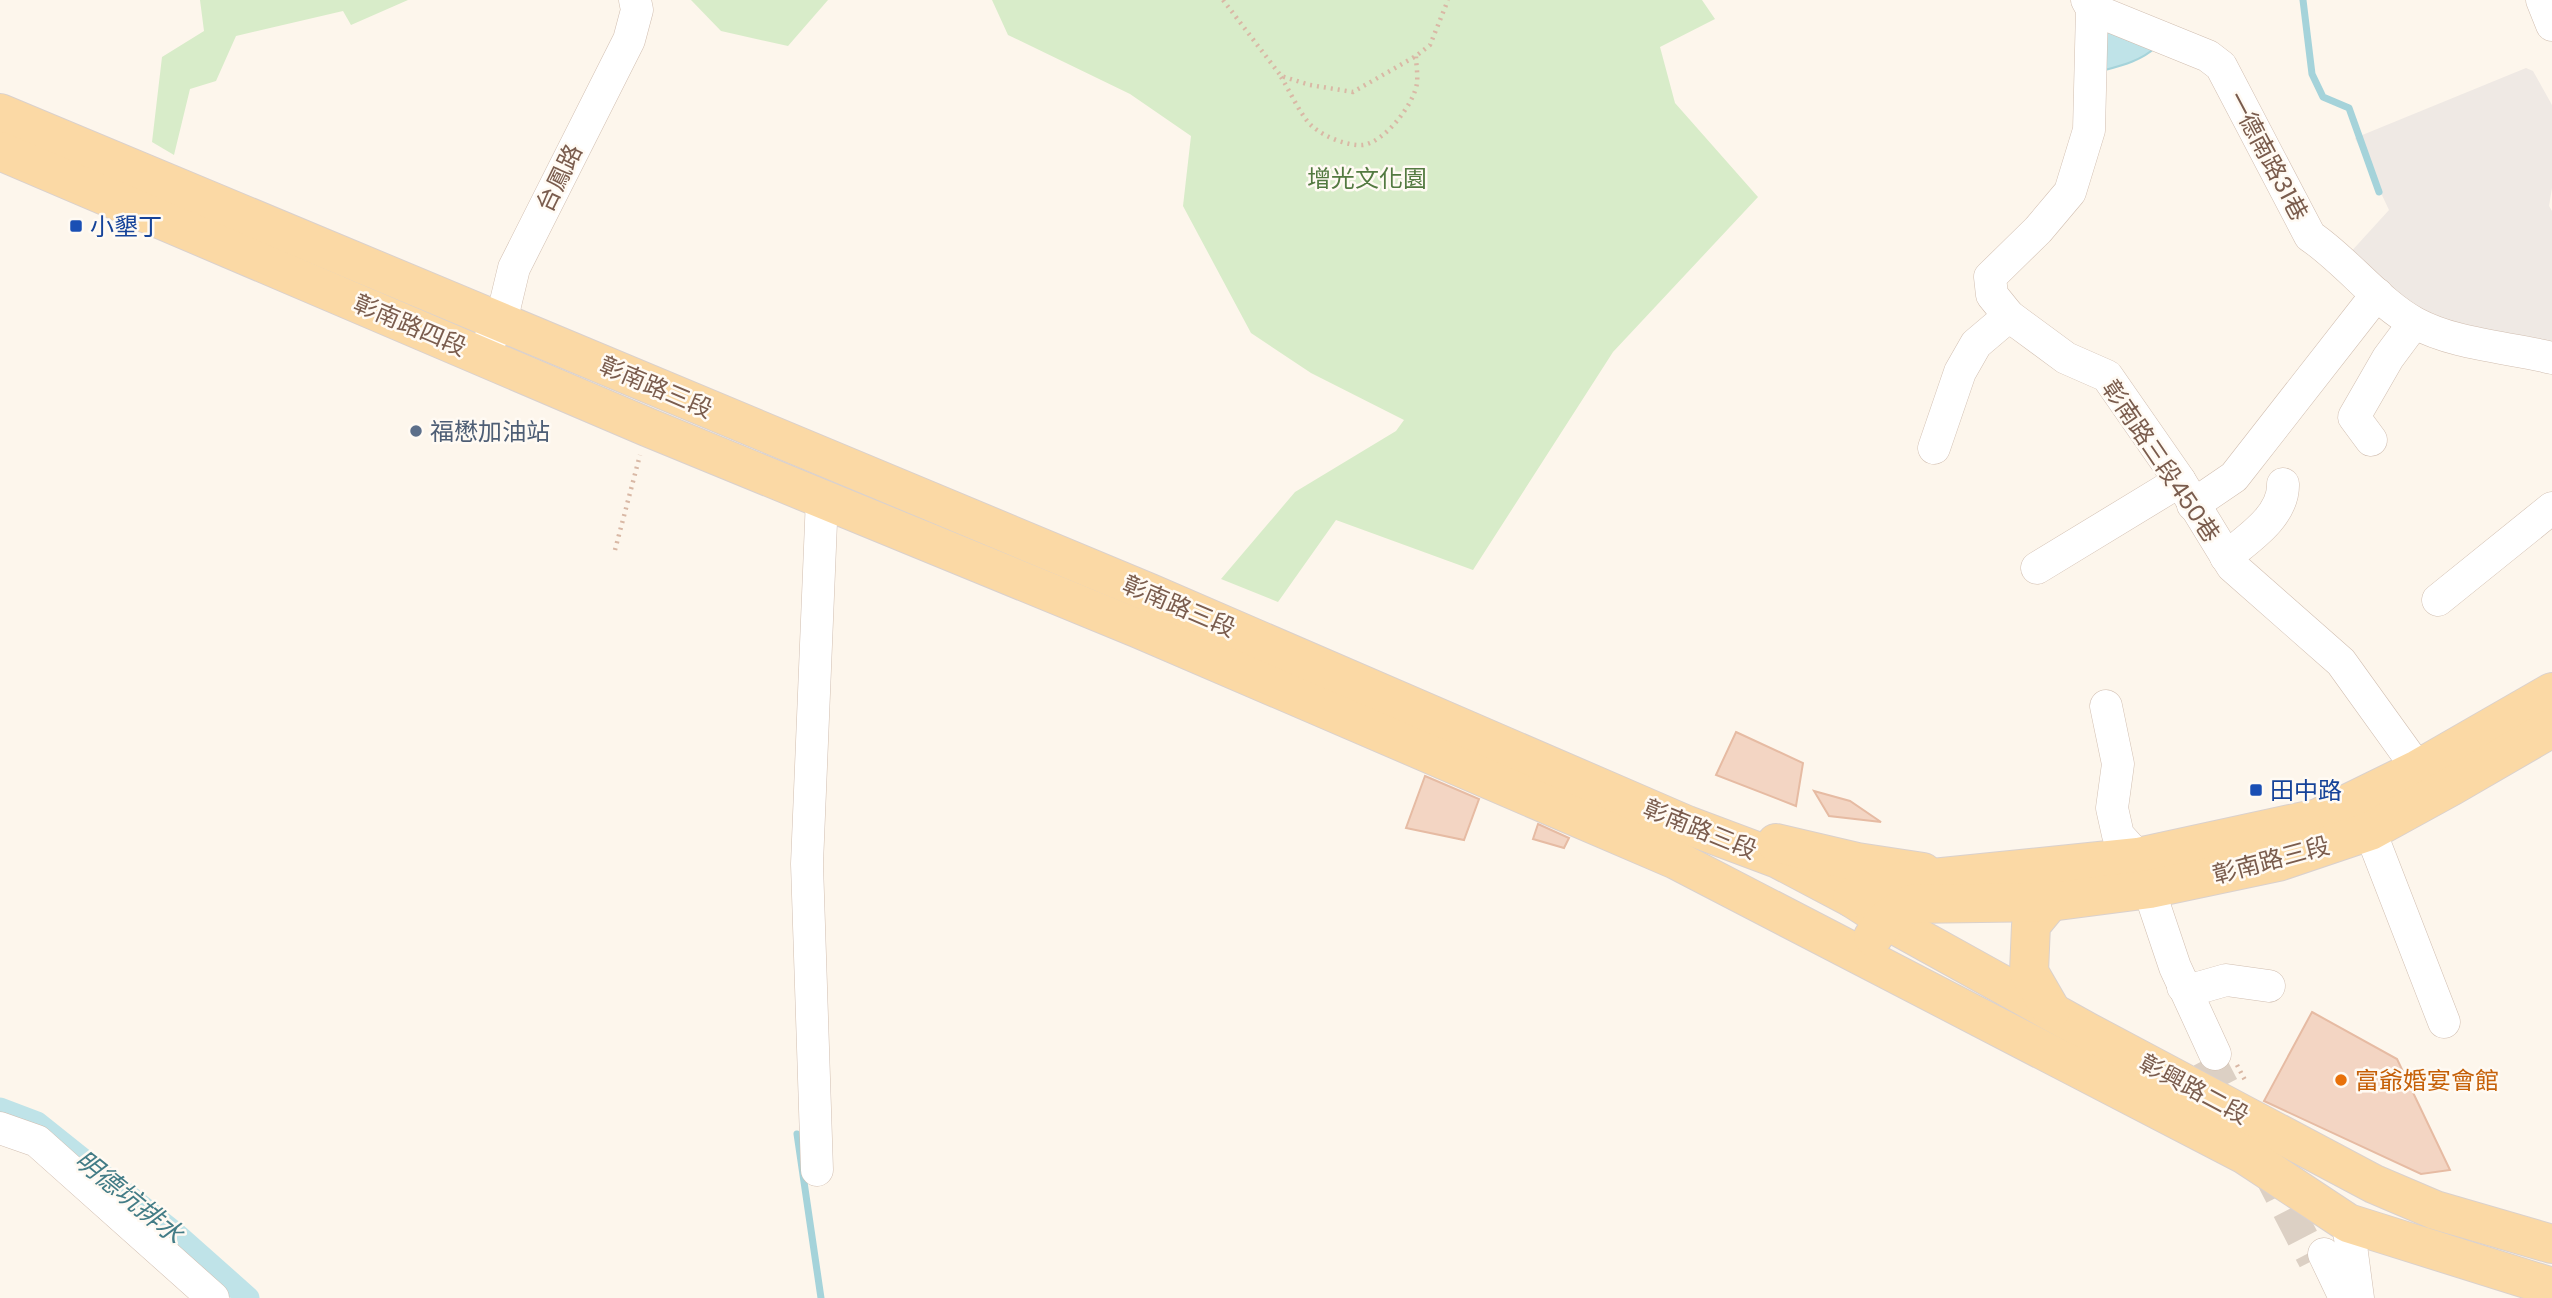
<svg xmlns="http://www.w3.org/2000/svg" width="2552" height="1298" font-family="Poppins,'Noto Sans TC',sans-serif">
<style>
.industrial{fill:#efe9e4}
.green{fill:#d8ecc9}
.water{fill:#bfe3e8;stroke:#a5d3da;stroke-width:2}
.lines{fill:none;stroke-linecap:round;stroke-linejoin:round}
.stream{stroke:#a5d3da;stroke-width:7}
.canal{stroke:#bfe3e8;stroke-width:23}
.building{fill:#f3d5c3;stroke:#e6bba3;stroke-width:2}
.minor-tunnel{stroke:#dcd0c4;stroke-width:32;stroke-dasharray:32 16;stroke-linecap:butt}
.minor-casing{stroke:#d1beb0;stroke-width:33}
.major-casing{stroke:#dad1cd;stroke-width:40}
.path{stroke:#d9b8a5;stroke-width:4.5;stroke-dasharray:2 5;stroke-linecap:butt}
.minor{stroke:#fff;stroke-width:32}
.major{stroke:#fbd9a5;stroke-width:38}
.transit-dot{fill:#1a4fb4;stroke:#fffaf3;stroke-width:2.5}
.service-dot{fill:#5c6f8a;stroke:#fffaf3;stroke-width:2.5}
.food-dot{fill:#e8710a;stroke:#fffaf3;stroke-width:2.5}
.labels{text-anchor:middle;dominant-baseline:central;stroke-width:5;stroke-linejoin:round;paint-order:stroke}
.street-label{font-size:24px;fill:#7a5c4d;stroke:#fffaf3}
.park-label{font-size:24px;fill:#537a41;stroke:#fffaf3}
.transit-label{font-size:24px;fill:#164399;stroke:#fffaf3;text-anchor:start}
.service-label{font-size:24px;fill:#4e5e75;stroke:#fffaf3;text-anchor:start}
.food-label{font-size:24px;fill:#c56008;stroke:#fffaf3;text-anchor:start}
.water-label{font-size:26px;font-style:italic;fill:#437c86;stroke:#fffaf3}
</style>
<rect width="100%" height="100%" fill="#fdf6ec"/>
<!-- industrial -->
<path class="industrial" d="M2526,68L2533,71L2552,105V188L2549,206L2552,211V347L2433,325L2348,255L2389,210L2355,138Z"/>
<!-- green -->
<g class="green">
<path d="M200,0H408L351,25L343,11L236,36L216,81L190,89L174,155L152,142L162,57L204,31Z"/>
<path d="M691,0H828L788,46L721,31Z"/>
<path d="M992,0H1702L1715,19L1660,47L1675,103L1758,197L1613,352L1473,570L1336,520L1278,602L1221,579L1295,492L1396,431L1404,420L1311,373L1251,333L1183,206L1191,136L1130,94L1008,35Z"/>
</g>
<!-- water -->
<path class="water" d="M2106,26L2156,47C2142,60 2124,65 2105,70Z"/>
<g class="lines">
<!-- stream -->
<g class="stream">
<path d="M2303,0L2312,74L2323,97L2349,108L2379,192"/>
<path d="M797,1134L821,1298"/>
</g>
<!-- canal -->
<path class="canal" d="M0,1109L37,1123L176,1234L248,1298"/>
</g>
<!-- building -->
<g class="building">
<path d="M1736,732L1803,763L1796,806L1716,775Z"/>
<path d="M1425,776L1479,799L1464,840L1406,828Z"/>
<path d="M1814,791L1850,801L1881,822L1829,816Z"/>
<path d="M1538,824L1569,838L1564,848L1533,839Z"/>
<path d="M2312,1012L2397,1059L2450,1170L2421,1174L2264,1101Z"/>
</g>
<g class="lines">
<!-- minor-tunnel -->
<g class="minor-tunnel">
<path d="M2208,1058L2240,1119"/>
<path d="M2266,1167L2314,1260"/>
</g>
<!-- minor casing -->
<g class="minor-casing">
<g id="minor">
<path d="M2087,0L2092,9L2089,130L2070,192L2038,230L1990,277L1992,295L2009,316L2066,358L2107,376L2180,481L2232,566L2341,662L2418,769"/>
<path d="M2542,0L2552,25"/>
<path d="M2092,9L2208,56L2221,66L2310,236C2347,261 2378,303 2415,323C2456,345 2508,347 2552,358"/>
<path d="M488,343L501,322L514,268L629,40L637,10L635,0"/>
<path d="M2371,440L2354,417L2388,358L2414,323"/>
<path d="M1934,448L1960,372L1976,344L2009,316"/>
<path d="M2193,505L2234,477L2377,294"/>
<path d="M2226,557C2248,539 2284,516 2283,484"/>
<path d="M2037,568L2180,481"/>
<path d="M2438,600L2552,508"/>
<path d="M2106,706L2118,764L2112,808L2118,835L2138,857L2175,967L2215,1054"/>
<path d="M2370,831L2444,1022"/>
<path d="M2183,987L2198,988L2226,980L2269,986"/>
<path d="M0,1128L37,1141L213,1298"/>
<path d="M817,1170L807,864L822,498"/>
<path d="M2348,1223L2358,1298"/>
<path d="M2324,1254L2345,1298"/>
</g>
</g>
<!-- major casing -->
<g class="major-casing">
<g id="major">
<path d="M0,113L1150,593L1687,825L1778,859L1852,898L1886,920L2088,1032L2374,1184L2435,1210L2552,1244"/>
<path d="M0,151L647,427L1139,629L1676,860L2245,1155L2348,1223L2552,1287"/>
<path d="M1776,843L1857,862L1923,872"/>
<path d="M1852,898L1903,881L2138,857L2318,818L2418,769L2552,692"/>
<path d="M2050,902L2031,925L2029,972L2051,1010"/>
<path d="M1873,937L1886,920L1910,904L2050,902L2150,889L2278,862L2370,831L2452,786L2552,728"/>
</g>
</g>
<!-- path -->
<g class="path">
<path d="M1223,0L1281,76L1310,85L1353,92L1416,56L1430,45L1448,0"/>
<path d="M1281,77C1290,91 1301,117 1313,127C1325,137 1347,146 1363,145C1385,142 1414,104 1417,83C1418,74 1416,64 1416,56"/>
<path d="M615,550L640,455"/>
<path d="M2237,1065L2246,1082"/>
</g>
<!-- minor -->
<use href="#minor" class="minor"/>
<!-- major -->
<use href="#major" class="major"/>
</g>
<!-- markers -->
<g class="transit-dot">
<rect x="69" y="219" width="14" height="14" rx="3.5"/>
<rect x="2249" y="783" width="14" height="14" rx="3.5"/>
</g>
<circle class="service-dot" cx="416" cy="431" r="7"/>
<circle class="food-dot" cx="2341" cy="1080" r="7"/>
<g class="labels">
<!-- street labels -->
<g class="street-label">
<text transform="translate(2268 156) rotate(62)">一德南路31巷</text>
<text transform="translate(559 178) rotate(-64)">台鳳路</text>
<text transform="translate(410 325) rotate(23)">彰南路四段</text>
<text transform="translate(656 387) rotate(23)">彰南路三段</text>
<text transform="translate(2161 461) rotate(56)">彰南路三段450巷</text>
<text transform="translate(1179 606) rotate(23)">彰南路三段</text>
<text transform="translate(1700 829) rotate(22)">彰南路三段</text>
<text transform="translate(2271 860) rotate(-15)">彰南路三段</text>
<text transform="translate(2194 1089) rotate(28)">彰興路二段</text>
</g>
<!-- park labels -->
<g class="park-label">
<text x="1367" y="178">增光文化園</text>
</g>
<!-- transit labels -->
<g class="transit-label">
<text x="90" y="226">小墾丁</text>
<text x="2270" y="790">田中路</text>
</g>
<!-- service labels -->
<g class="service-label">
<text x="430" y="431">福懋加油站</text>
</g>
<!-- food labels -->
<g class="food-label">
<text x="2355" y="1080">富爺婚宴會館</text>
</g>
<!-- water labels -->
<g class="water-label">
<text transform="translate(129 1197) rotate(39)">明德坑排水</text>
</g>
</g>
</svg>
